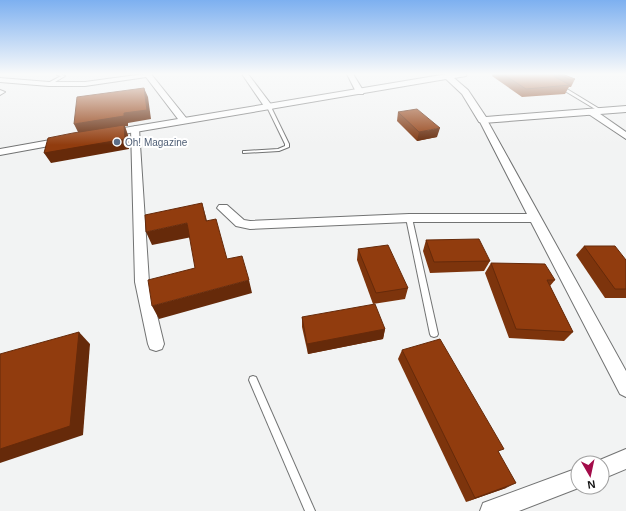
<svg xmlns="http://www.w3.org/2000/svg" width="626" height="511" font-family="Helvetica,sans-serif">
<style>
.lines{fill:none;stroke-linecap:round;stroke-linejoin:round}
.service-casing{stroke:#727373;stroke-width:2}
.minor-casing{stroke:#727373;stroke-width:2}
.tertiary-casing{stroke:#727373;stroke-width:2}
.service{fill:#fff;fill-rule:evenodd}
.minor{fill:#fff;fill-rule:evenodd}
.tertiary{fill:#fff;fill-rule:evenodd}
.wall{fill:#7d340c}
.shaded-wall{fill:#662a0a}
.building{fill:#913c0e;stroke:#662a0a}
.service-dot{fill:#5c6f8a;stroke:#fff;stroke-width:1.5}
.labels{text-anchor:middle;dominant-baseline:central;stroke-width:4;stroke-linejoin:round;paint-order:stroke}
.far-service-label{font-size:10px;fill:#4e5e75;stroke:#fff;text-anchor:start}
</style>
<rect width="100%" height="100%" fill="#f2f3f3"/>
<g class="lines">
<!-- service casing -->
<g class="service-casing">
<g id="service">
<path d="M57,74H60L65,76L50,85H48V83L61,76L57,75Z"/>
<path d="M560,86H562L603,111L600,112L560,88Z"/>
<path d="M268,106L271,107L289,144V147L279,151L243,153V151H245L278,149L285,146V144L267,107Z"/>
<path d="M409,216L412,218L438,334L437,336L434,337L431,336L430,334L406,218Z"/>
<path d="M253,376L256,377L315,511H305L249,380L250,377Z"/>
</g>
</g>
<!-- minor casing -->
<g class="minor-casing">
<g id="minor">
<path d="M144,74H151L187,119L188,121L187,123H181L146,77L85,86H49L0,82V78L49,82H85Z"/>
<path d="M242,74H248L273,107L272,109H266Z"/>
<path d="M347,74H353L364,92L363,94H357Z"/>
<path d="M0,90L5,92L0,95Z"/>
<path d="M587,109H593L626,132V139L587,113Z"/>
<path d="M480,118H486L487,120L626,371V397L620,394L531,222H409L250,229L236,226L217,208L219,205H227L244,220L250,221L409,214H527L479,120Z"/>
<path d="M135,126L139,129L149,282L164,344L162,349L156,351L150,349L148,344L135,282L131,129Z"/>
<path d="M626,449V469L602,479V463H594L595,462Z"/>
<path d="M578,468V487H581L519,511H480L483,503Z"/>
</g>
</g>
<!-- tertiary casing -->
<g class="tertiary-casing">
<g id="tertiary">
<path d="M447,74H467L466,76L454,78L468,90L486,117L626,106V112L483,123L479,122L462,94L446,79L106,137L101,134L106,131Z"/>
<path d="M67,137L73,140L71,142L0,155V149Z"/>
</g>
</g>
<!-- service -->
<use href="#service" class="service"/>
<!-- minor -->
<use href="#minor" class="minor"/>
<!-- tertiary -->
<use href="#tertiary" class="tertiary"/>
</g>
<!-- wall -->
<g class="wall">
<path d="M493,74H562L575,79L571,87H569L565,94L522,97L492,76Z"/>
<path d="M398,112L437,137L417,141L397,121Z"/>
<path d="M426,240L490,261L484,271L430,273L423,251Z"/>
<path d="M584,246L626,260V298H605L576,255Z"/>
<path d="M358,249L408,288L405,299L373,304L357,260Z"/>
<path d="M491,263L555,280L550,286L573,332L564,341L509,338L485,273Z"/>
<path d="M302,317L385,329L383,339L308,354L302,327Z"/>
<path d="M402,350L499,452L506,488L466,502L398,359Z"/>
</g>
<!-- shaded-wall -->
<g class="shaded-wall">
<path d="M144,88L148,97L151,119L128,123V126H125L128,135L129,149L51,163L44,153L79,134L74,124L124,113Z"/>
<path d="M440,128L437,137L417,141L419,132Z"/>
<path d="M202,203L206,217L210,235L206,221Z"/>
<path d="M187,223L192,237L152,245L146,232Z"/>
<path d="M249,280L252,293L159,319L152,306Z"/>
<path d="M385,329L383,339L308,354L307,344Z"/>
<path d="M79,332L90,344L83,435L0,463V449Z"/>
<path d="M516,483L506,488L466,502L475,498Z"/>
</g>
<!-- building -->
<g class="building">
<path d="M503,74H555H554L555,77L570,85L526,89Z"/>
<path d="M558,74H562L575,79L571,80Z"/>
<path d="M144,88L147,110L124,113V116L74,124L77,97Z"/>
<path d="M417,109L440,128L419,132L398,112Z"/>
<path d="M124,125L125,139L44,153L48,138L73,133Z"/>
<path d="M202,203L206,221L216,219L227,259L242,256L249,280L152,306L148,280L195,268L187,223L146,232L145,215Z"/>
<path d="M479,239L490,261L434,262L426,240Z"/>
<path d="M388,245L408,288L376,293L358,249Z"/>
<path d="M584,246H615L626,260V289H615Z"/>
<path d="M491,263L545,264L555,280H547L573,332L516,329Z"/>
<path d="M375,304L385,329L307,344L302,317Z"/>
<path d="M79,332L70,426L0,449V354Z"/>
<path d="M440,339L504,449L498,451L516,483L475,498L402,350Z"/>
</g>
<!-- sky -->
<linearGradient id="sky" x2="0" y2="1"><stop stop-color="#7db0f0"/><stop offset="0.51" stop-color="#f9fafa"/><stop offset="1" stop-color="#f9fafa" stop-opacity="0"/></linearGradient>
<rect width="626" height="145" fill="url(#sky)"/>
<!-- markers -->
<circle class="service-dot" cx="117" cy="142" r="4"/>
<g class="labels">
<!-- far-service labels -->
<g class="far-service-label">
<text x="125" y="142">Oh! Magazine</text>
</g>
</g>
<!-- north arrow -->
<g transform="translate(590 475) rotate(171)"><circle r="19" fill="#ffffff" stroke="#a1a1a1"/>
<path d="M0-3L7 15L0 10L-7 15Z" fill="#a30b49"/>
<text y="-6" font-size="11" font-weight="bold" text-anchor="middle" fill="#141414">N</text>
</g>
</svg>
